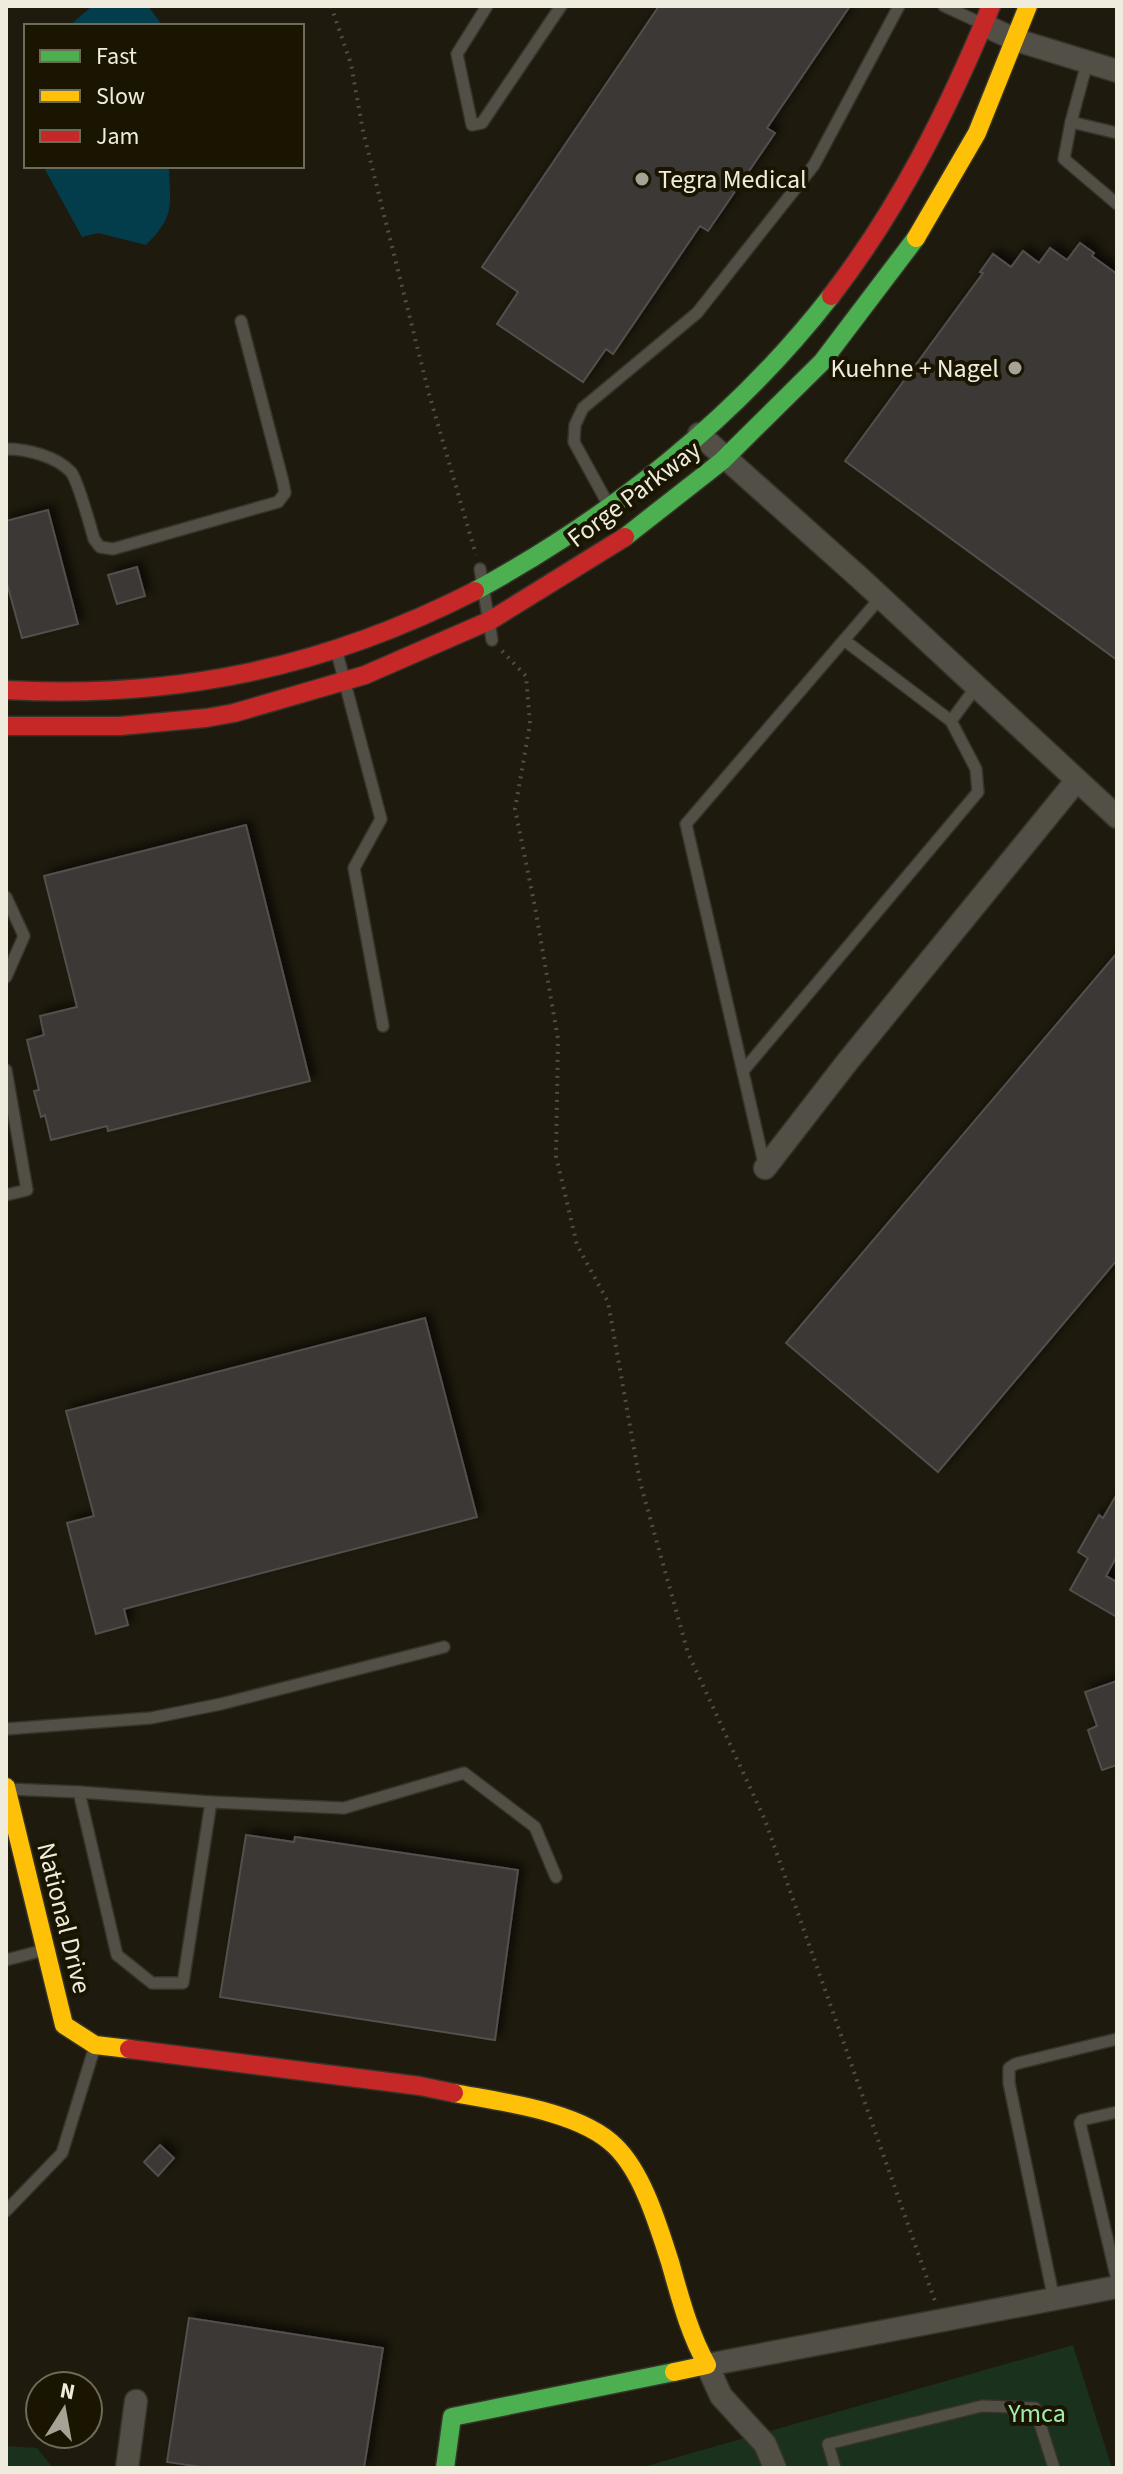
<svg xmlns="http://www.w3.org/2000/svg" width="1123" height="2474" font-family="'Source Sans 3',sans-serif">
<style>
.green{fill:#1a311d}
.water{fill:#033d4b}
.building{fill:#3a3734;stroke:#524f4e;stroke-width:2;filter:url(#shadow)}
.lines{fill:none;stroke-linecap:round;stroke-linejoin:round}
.lane-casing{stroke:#35332a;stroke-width:14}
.street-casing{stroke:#35332a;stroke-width:25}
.fast-casing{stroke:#35332a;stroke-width:21}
.slow-casing{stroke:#35332a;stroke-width:21}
.jam-casing{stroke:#35332a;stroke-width:21}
.path{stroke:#504e46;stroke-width:4;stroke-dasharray:2 6;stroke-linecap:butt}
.lane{stroke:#524f46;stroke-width:11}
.street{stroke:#524f46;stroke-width:22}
.fast{stroke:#4caf50;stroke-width:18}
.slow{stroke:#ffc107;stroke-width:18}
.jam{stroke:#c62828;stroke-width:18}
.poi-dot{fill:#a6a295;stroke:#1a1501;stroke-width:3}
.labels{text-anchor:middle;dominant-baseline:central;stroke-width:8;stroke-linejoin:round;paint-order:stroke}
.poi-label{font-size:26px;fill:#efecde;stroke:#1a1501;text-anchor:start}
.street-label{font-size:26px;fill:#efecde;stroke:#1a1501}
.park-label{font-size:26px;fill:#a0ecb0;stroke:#1a1501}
</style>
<defs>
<filter id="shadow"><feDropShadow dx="5.5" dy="-5.5" stdDeviation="4" flood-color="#0009"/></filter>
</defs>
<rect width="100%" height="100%" fill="#1e1a0d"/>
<!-- green -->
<g class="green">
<path d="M1073,2345L1112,2468H639Z"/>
<path d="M6,2446L37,2448L53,2468H6Z"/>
</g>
<!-- water -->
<g class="water">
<path d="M92,6H148L163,26H69Z"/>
<path d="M43,166H169C170,206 176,215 146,245L98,233L82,237Z"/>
</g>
<!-- building -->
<g class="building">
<path d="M659,6H850L767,128L775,133L708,231L700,226L613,354L606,349L583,382L497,324L518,292L482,267Z"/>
<path d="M1080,243L1094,253L1092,256L1117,274V660L845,461L983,273L980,272L993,254L1011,267L1023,251L1039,263L1050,248L1067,260Z"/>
<path d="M48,510L78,624L22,638L6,580V521Z"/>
<path d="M137,567L145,596L117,604L108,575Z"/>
<path d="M246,825L310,1081L108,1131L107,1126L51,1140L45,1115L41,1117L34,1091L39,1090L27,1040L44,1035L40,1016L77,1007L44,876Z"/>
<path d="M1117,953V1260L938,1472L786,1343Z"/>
<path d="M425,1318L477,1517L124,1609L128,1625L96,1634L67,1523L94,1516L66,1411Z"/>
<path d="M1117,1494V1556L1106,1576L1117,1582V1617L1070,1590L1088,1558L1078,1552L1099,1515L1103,1518Z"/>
<path d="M1117,1681V1765L1102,1770L1088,1730L1097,1726L1085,1692Z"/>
<path d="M246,1835L294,1842L295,1837L518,1870L495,2040L220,1997Z"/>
<path d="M160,2145L174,2158L158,2176L144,2162Z"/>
<path d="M189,2318L383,2348L364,2468H208L167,2462Z"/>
</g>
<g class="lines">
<!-- lane casing -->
<g class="lane-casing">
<g id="lane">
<path d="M487,6L457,54L472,125L482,123L561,6"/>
<path d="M944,6L983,24"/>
<path d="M1087,63L1071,122L1117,133"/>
<path d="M1071,122L1064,159L1117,204"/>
<path d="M6,449C27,449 56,456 71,472C78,481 90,525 94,539L100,547L113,549L278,502L285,493L283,482L241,321"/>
<path d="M608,504L574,442L575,425L583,408L697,313L814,165L899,6"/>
<path d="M480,569L492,640"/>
<path d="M844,640L951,721"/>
<path d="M336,649L381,819L354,868L383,1026"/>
<path d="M6,897L24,936L6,977"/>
<path d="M6,1070L27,1190L6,1195"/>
<path d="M743,1071L978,792L976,769L951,721L976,687"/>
<path d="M765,1168L686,824L881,597"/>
<path d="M6,1729L151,1718L221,1704L444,1647"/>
<path d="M7,1789L79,1792L117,1955L152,1983H183L211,1802L344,1808L464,1773L535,1827L556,1877"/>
<path d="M79,1792L211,1802"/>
<path d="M6,1960L44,1950"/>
<path d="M1117,2112L1082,2120L1080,2123L1117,2280"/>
<path d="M6,2211L62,2153L95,2046"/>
<path d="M1054,2300L1009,2083V2068L1015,2064L1117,2039"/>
<path d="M835,2468L828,2444L982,2406L1035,2408L1054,2468"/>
</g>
</g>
<!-- street casing -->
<g class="street-casing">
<g id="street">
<path d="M984,25L1016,40L1117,71"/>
<path d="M699,434L861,579L1077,780"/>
<path d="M765,1168L848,1061L1077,780L1117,817"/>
<path d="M127,2468L136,2401"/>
<path d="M775,2468L765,2444L721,2396L707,2365L1117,2287"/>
</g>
</g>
<!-- fast casing -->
<g class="fast-casing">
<g id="fast">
<path d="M625,537L722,461L822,362L916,238"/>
<path d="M475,591C611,517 736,418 831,296"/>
<path d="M445,2468L452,2417L674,2372"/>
</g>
</g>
<!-- slow casing -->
<g class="slow-casing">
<g id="slow">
<path d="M916,238L977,133L1028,6"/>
<path d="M6,1787L64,2025L95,2045L129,2049"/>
<path d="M454,2093C501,2102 580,2111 615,2146C643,2173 658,2225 670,2262C680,2297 689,2333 707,2365L674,2372"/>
</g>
</g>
<!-- jam casing -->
<g class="jam-casing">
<g id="jam">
<path d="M831,296C899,208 949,108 991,6"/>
<path d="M6,690C175,699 324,668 475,591"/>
<path d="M6,726H120L206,718L234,713L365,675L491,620L625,537"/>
<path d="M129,2049L420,2086L454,2093"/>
</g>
</g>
<!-- path -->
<g class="path">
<path d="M331,6L351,64L363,131L429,394L476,555"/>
<path d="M502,651L526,676L530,724L515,809L535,907L558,1039L556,1156L577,1245L608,1302L640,1482L688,1653L765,1820L935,2301"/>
</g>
<!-- lane -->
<use href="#lane" class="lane"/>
<!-- street -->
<use href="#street" class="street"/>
<!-- fast -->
<use href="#fast" class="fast"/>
<!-- slow -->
<use href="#slow" class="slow"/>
<!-- jam -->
<use href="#jam" class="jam"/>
</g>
<!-- markers -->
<g class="poi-dot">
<circle cx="642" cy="179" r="8"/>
<circle cx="1015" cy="368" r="8"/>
</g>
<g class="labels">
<!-- poi labels -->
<g class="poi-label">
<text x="658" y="179">Tegra Medical</text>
<text x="999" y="368" text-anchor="end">Kuehne + Nagel</text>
</g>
<!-- street labels -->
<g class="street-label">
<text transform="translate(634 494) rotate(-37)">Forge Parkway</text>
<text transform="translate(64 1918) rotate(76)">National Drive</text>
</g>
<!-- park labels -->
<g class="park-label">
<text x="1037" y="2413">Ymca</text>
</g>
</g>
<!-- border -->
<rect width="1123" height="2474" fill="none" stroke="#efecde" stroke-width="16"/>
<!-- legend -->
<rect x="24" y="24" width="280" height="144" fill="#1a1501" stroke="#6f6b59" stroke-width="2"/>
<rect x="40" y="50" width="40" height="12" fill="#4caf50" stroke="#6f6b59" stroke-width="2"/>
<text x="96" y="64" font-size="24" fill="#efecde">Fast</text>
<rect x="40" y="90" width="40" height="12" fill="#ffc107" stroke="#6f6b59" stroke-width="2"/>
<text x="96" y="104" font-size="24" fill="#efecde">Slow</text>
<rect x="40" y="130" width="40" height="12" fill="#c62828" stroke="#6f6b59" stroke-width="2"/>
<text x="96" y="144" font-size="24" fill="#efecde">Jam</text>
<!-- north arrow -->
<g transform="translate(64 2410) rotate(11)"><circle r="38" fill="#1a1501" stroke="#6f6b59" stroke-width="2"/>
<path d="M0-6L14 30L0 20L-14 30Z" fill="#a6a295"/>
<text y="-12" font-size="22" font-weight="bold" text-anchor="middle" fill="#efecde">N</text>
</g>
</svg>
